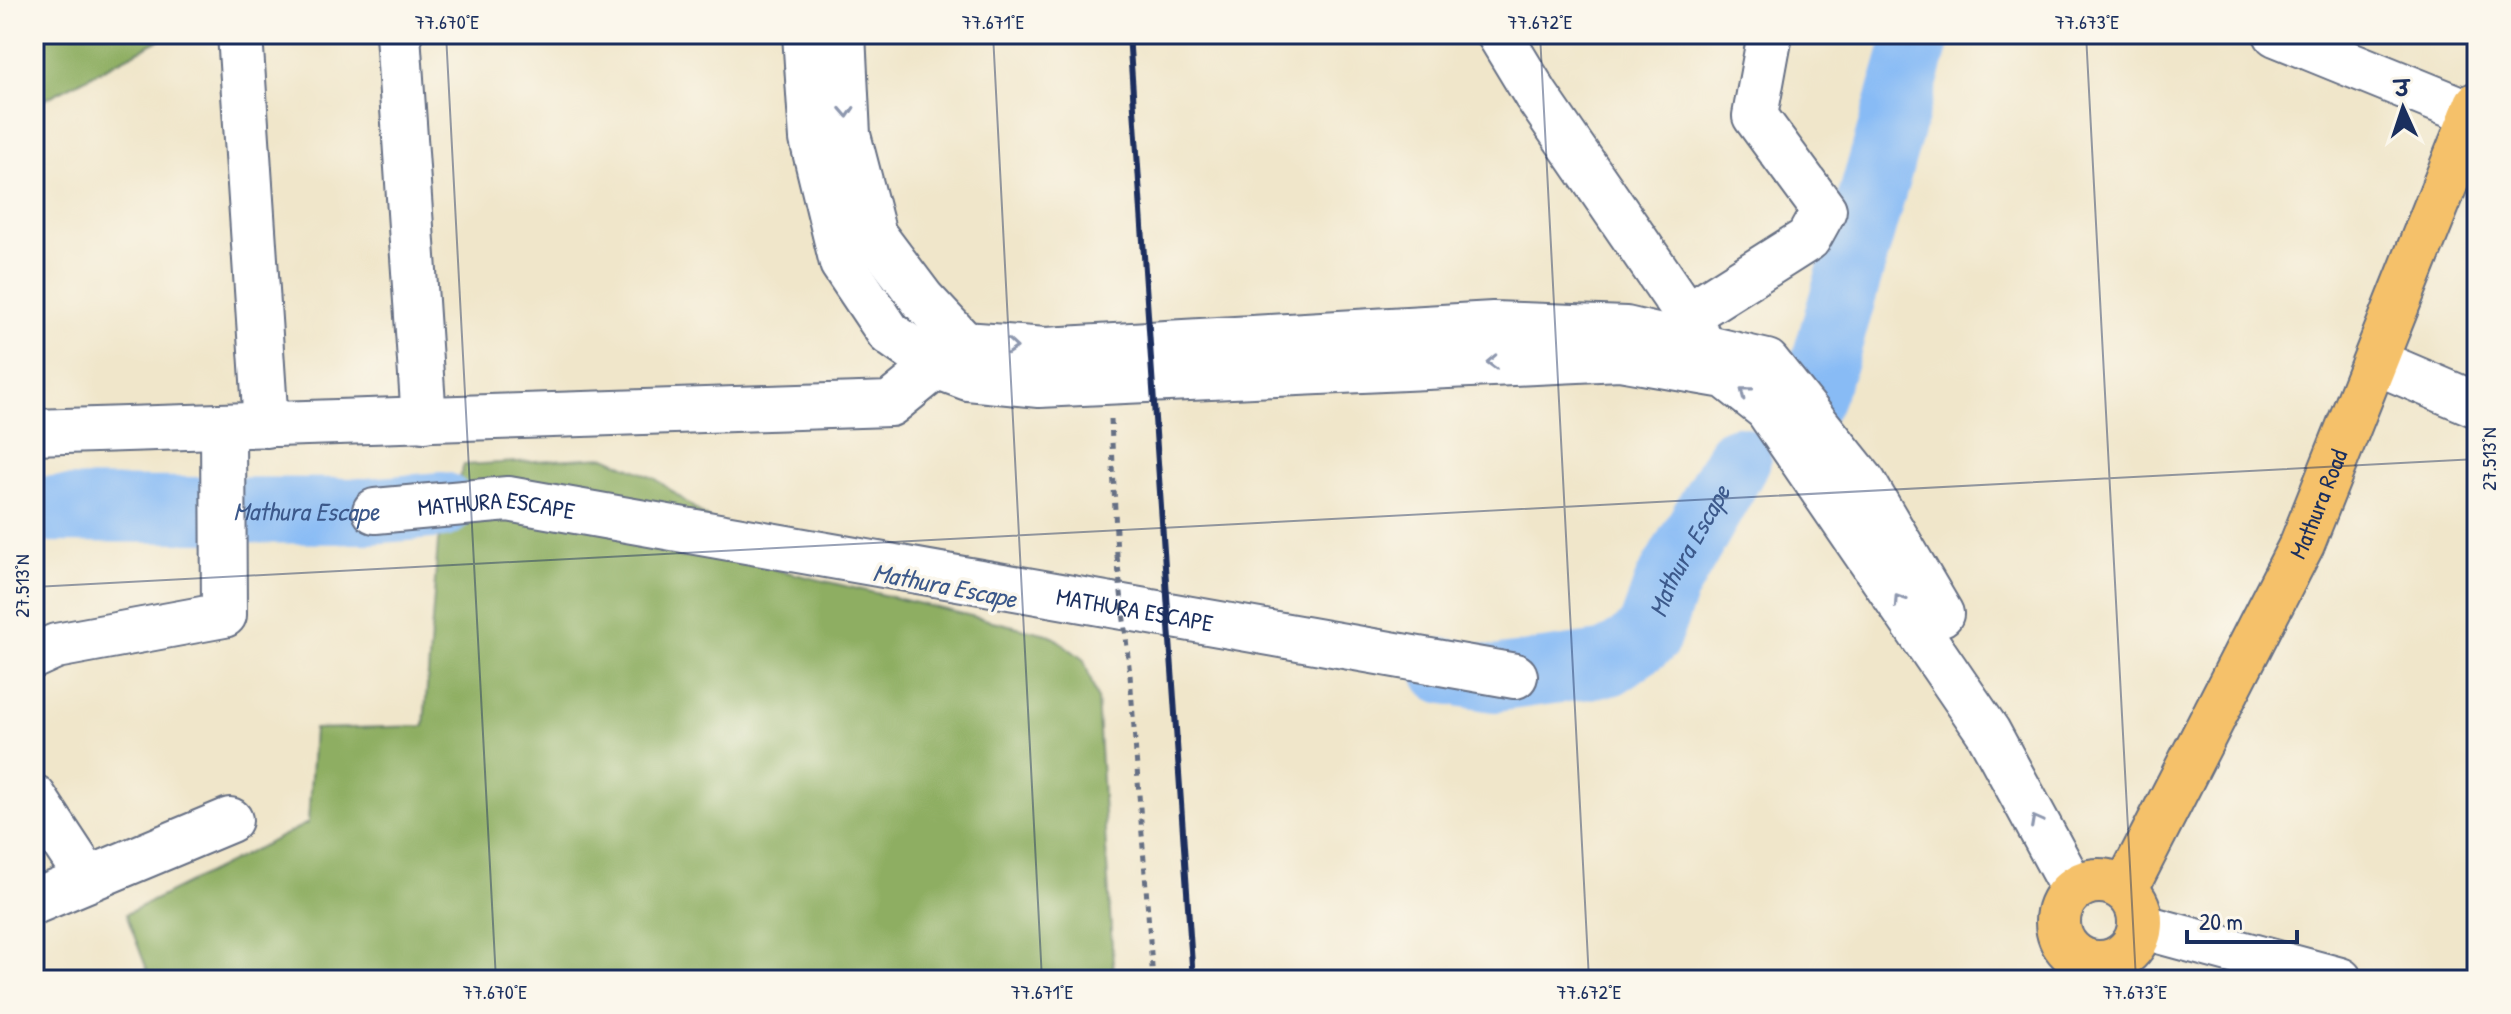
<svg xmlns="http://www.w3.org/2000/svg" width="2511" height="1014" font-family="'Patrick Hand','Playpen Sans Deva',sans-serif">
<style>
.forest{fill:#8eae62;stroke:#546e60;stroke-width:2}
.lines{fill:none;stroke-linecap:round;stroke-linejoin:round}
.river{stroke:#88bbf5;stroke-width:66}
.minor-casing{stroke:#666f84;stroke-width:48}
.major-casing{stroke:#666f84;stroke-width:48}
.path{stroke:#666f84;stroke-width:5;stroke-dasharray:6 6;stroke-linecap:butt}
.minor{stroke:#fff;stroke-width:44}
.major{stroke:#f5c16b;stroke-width:44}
.rail{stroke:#1b2f5e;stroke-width:6}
.path-bridge{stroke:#666f84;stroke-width:5;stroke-dasharray:6 6;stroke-linecap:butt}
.oneway{stroke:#8d97ae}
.ticks{fill:none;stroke:#1b2f5e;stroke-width:2;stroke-opacity:0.45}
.labels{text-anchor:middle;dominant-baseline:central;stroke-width:7;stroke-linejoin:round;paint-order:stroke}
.street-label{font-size:24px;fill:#1b2f5e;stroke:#fbf7ec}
.water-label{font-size:26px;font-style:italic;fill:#3c598b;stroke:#fbf7ec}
.neatline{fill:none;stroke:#1b2f5e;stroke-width:3}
.ticks-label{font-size:20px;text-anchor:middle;fill:#1b2f5e}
</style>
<rect width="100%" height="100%" fill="#fbf7ec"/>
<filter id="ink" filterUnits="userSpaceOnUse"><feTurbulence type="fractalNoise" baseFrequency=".0125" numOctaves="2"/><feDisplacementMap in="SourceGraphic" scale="16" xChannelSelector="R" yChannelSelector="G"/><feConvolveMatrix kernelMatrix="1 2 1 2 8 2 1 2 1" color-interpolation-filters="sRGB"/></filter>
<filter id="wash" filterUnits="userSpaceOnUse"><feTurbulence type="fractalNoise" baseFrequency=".006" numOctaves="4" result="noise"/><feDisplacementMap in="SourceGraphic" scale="32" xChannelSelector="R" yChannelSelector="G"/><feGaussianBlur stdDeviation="1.8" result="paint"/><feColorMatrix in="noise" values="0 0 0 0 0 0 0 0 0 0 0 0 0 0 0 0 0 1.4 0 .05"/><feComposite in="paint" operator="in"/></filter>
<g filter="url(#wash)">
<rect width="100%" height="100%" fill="#f0e6ca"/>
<!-- forest -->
<g class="forest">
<path d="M34,34H171L34,105Z"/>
<path d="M605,457L656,479L774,569L1051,635L1084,660L1097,698L1114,980H151L126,914L308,823L314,729L424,726L438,542L464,465Z"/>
</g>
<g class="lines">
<!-- river -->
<g class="river">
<path d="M1810,398L1825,359L1918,34"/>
<path id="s1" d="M34,509L369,511L442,505"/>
<path id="s2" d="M1445,671L1494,679L1609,663L1648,636L1667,584L1738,459"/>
</g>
</g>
</g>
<g filter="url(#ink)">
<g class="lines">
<!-- minor casing -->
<g class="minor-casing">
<g id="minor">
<path d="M240,34L266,425"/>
<path d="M398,34L424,420"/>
<path d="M805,34L812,139L842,263L889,333L936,366L968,378L1039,385L1620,358L1725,376L1767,409L1988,732L2073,889"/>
<path d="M843,34L848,135L874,235L922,299L964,344L1046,350L1493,324L1626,329L1767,362L1864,483L1941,614"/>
<path d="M1499,34L1536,95L1681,306L1701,342"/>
<path d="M2276,34L2473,114"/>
<path d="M1686,316L1808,239L1824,210L1755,116L1770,34"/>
<path d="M2376,362L2477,405"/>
<path d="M34,432L890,404L959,348"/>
<path id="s3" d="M375,511L508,499L1515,676"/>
<path d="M34,656L56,646L224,615L223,426"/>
<path d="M34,797L88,879"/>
<path d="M34,902L230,820"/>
<path d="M2140,926L2340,980"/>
</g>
</g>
<!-- major casing -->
<g class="major-casing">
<g id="major">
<circle cx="2099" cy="922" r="41"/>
<path id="s4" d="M2125,890L2302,544L2477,104"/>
</g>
</g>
<!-- path -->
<g class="path">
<path d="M1111,419L1117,556"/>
<path d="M1130,675L1153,980"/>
</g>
<!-- minor -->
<use href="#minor" class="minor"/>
<!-- major -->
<use href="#major" class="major"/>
<!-- rail -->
<path class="rail" d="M1129,34L1193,980"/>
<!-- path-bridge -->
<path class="path-bridge" d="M1117,556L1130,675"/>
</g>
<!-- one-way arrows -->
<defs><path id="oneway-chevron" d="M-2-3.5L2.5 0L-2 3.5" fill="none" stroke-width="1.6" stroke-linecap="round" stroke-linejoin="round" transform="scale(2)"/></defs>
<g class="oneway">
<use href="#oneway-chevron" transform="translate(847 112) rotate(87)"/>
<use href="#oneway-chevron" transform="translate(1012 347) rotate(5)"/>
<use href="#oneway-chevron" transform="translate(1492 362) rotate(178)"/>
<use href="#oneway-chevron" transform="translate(1745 392) rotate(-142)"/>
<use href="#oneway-chevron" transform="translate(1899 600) rotate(-124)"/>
<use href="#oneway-chevron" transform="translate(2036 821) rotate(-118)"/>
</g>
</g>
<!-- ticks -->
<path class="ticks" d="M446,34L496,980M993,34L1042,980M1540,34L1589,980M2086,34L2136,980M34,587L2477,459"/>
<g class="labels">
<!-- street labels -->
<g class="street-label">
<text stroke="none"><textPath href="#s4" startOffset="432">Mathura Road</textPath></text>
<text stroke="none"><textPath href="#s3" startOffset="122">MATHURA ESCAPE</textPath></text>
<text stroke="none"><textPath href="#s3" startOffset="770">MATHURA ESCAPE</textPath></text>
</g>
<!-- water labels -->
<g class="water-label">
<text stroke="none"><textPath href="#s1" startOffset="272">Mathura Escape</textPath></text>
<text stroke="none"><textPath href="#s2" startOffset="308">Mathura Escape</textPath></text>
<text transform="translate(945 585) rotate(11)">Mathura Escape</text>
</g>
</g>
<!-- margin -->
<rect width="2511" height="1014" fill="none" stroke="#fbf7ec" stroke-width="88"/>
<!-- north arrow -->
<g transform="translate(2403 108) rotate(357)" stroke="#fbf7ec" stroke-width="6" paint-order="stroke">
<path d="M0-6L14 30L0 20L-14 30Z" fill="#1b2f5e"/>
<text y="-12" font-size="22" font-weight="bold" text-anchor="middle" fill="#1b2f5e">उ</text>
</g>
<!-- scale -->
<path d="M2187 930v12h110v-12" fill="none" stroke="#1b2f5e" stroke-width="4"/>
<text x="2199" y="930" font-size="24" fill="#1b2f5e" stroke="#fbf7ec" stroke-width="6" paint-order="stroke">20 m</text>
<rect x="44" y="44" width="2423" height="926" class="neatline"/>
<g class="ticks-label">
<text x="447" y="29">77.670°E</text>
<text x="993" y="29">77.671°E</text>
<text x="1540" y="29">77.672°E</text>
<text x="2087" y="29">77.673°E</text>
<text transform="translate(2489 459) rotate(-90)" y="7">27.513°N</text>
<text transform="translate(22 586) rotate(-90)" y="7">27.513°N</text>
<text x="495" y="999">77.670°E</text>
<text x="1042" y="999">77.671°E</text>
<text x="1589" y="999">77.672°E</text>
<text x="2135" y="999">77.673°E</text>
</g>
</svg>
